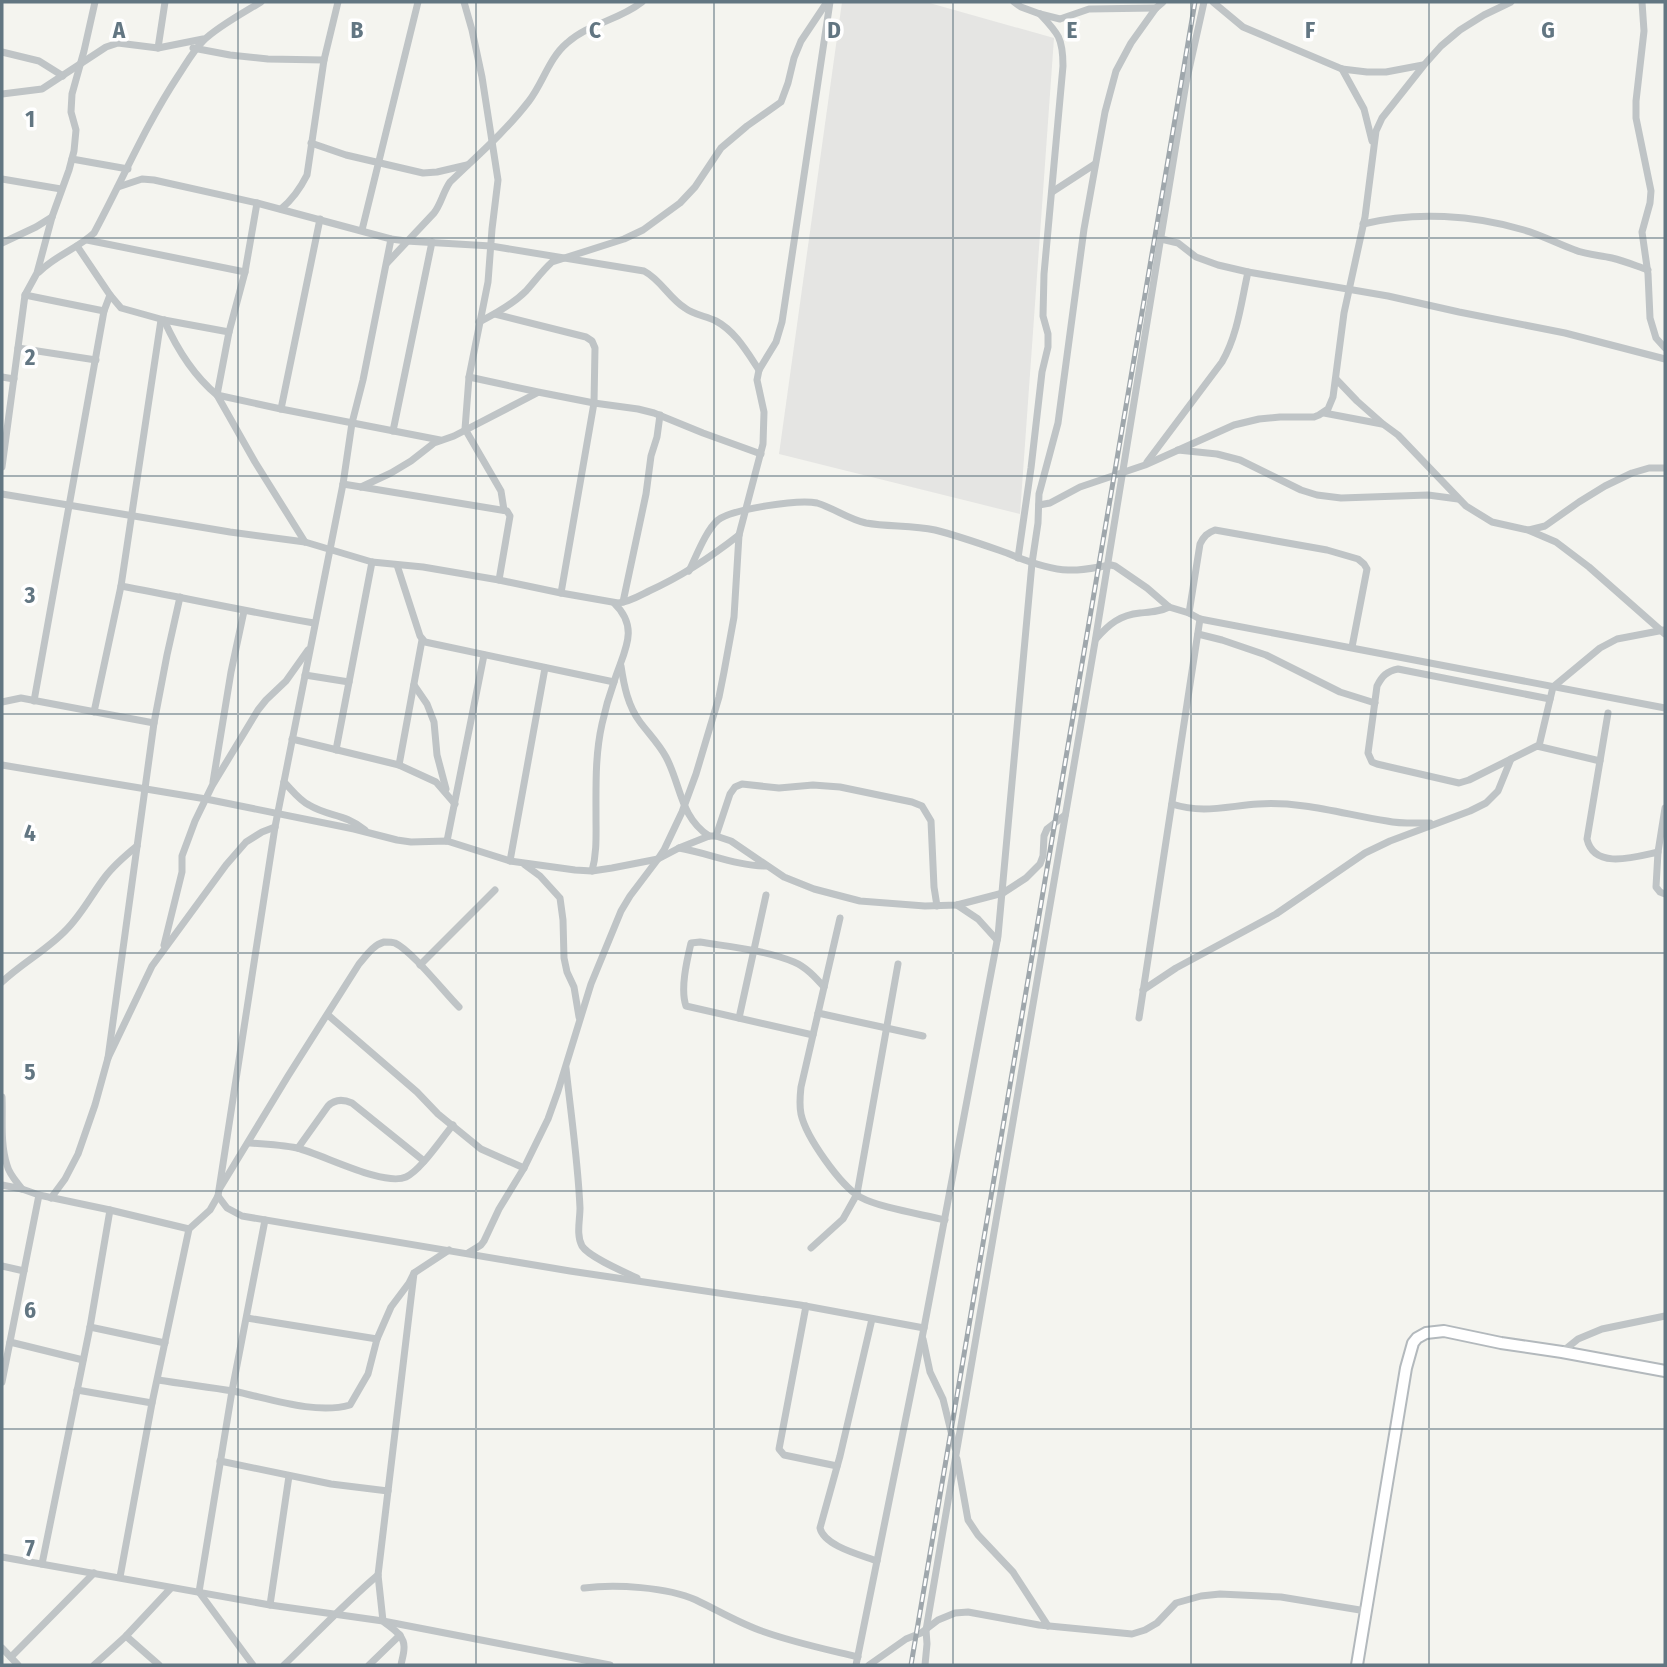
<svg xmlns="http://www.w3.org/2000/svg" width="1667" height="1667" font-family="'Fira Sans Condensed',sans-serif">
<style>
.built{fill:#e5e5e3}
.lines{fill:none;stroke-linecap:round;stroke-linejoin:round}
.secondary-casing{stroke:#b3b9bd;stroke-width:14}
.street{stroke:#bfc4c6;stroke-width:7}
.secondary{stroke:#fff;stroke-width:10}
.rail-casing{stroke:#9fa7ac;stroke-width:5}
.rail{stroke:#fff;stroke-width:2.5;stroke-dasharray:8;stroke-linecap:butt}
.grid{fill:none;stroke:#627682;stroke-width:2;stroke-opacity:0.55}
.grid-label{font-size:23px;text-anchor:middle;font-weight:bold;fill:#627682;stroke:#fff;stroke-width:7;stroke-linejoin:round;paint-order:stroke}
</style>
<rect width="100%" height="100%" fill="#f4f4ef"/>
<!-- built -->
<path class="built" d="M842,2H926L1054,38L1020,514L779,454Z"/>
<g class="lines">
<!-- secondary casing -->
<g class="secondary-casing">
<path id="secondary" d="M1357,1665L1406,1368L1413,1343L1417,1338L1426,1333L1444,1331L1501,1343L1562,1352L1665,1371"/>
</g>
<!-- street -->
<g class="street">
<path d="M464,2L472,30L482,77L498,180L492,229L488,282L469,377L465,429L501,491L504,510"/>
<path d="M1014,2L1021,7L1040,14L1060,19L1089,9L1156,8"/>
<path d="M1213,2L1243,27L1342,69L1367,72H1386L1423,65"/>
<path d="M1642,2L1644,31L1636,101V118L1651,191L1650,203L1642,232L1648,274L1650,318L1656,338L1665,348"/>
<path d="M158,48L165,2"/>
<path d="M193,48L230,55L268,59L324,60"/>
<path d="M2,52L39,61L63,76"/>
<path d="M1342,69L1364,109L1372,141"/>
<path d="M2,94L42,89L106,47L118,43L158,48L203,39"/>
<path d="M311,143L346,155L423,173L437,172L467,165"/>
<path d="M72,159L128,169"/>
<path d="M2,179L61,189"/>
<path d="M118,187L142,179L154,180L257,203L391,239L406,241L491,246L644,271C661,280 669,298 685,308C694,315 706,316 716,321C735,331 747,352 759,370"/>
<path d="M1052,192L1095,164"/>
<path d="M257,203L245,272L229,332L217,395L255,462L305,542"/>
<path d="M281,209C293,199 300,189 307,175L324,60L338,2"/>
<path d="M1363,224C1415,211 1474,215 1524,230C1542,235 1558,244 1575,250C1587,255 1600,255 1612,258C1625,261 1636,266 1648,270"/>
<path d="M362,230L418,2"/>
<path d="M1161,239L1178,243L1196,257L1218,265L1248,272L1388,296L1459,312L1565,333L1665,359"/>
<path d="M87,240L245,272"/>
<path d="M2,243L36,227L52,217"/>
<path d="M77,246L110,295L121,308L164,320L229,332"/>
<path d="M387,263L434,213C441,204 443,192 450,182C477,156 506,131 529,101C543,83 549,58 567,43C589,23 618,21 642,2"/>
<path d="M39,272C56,255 77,249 94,233C122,181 145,126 178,76C186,64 193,51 203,41C217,27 243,13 261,2"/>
<path d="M25,295L104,311"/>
<path d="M495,314L586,337L592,341L595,348L594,403L561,593"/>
<path d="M164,320C176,347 194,376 217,395L281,409L440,440"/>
<path d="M479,322C495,314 513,304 526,291C535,281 542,271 552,262L624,239L643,230L680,203L695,187L721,148L747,126L781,102L788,83L794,58L801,41L827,2"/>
<path d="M18,348L96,360"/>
<path d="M2,377L14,379"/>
<path d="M469,377L538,392L594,403L638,409L654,413L703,433L761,454"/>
<path d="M1336,379L1357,401L1383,424L1398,435L1466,506L1492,522L1528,530L1556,542L1589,567L1665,634"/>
<path d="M281,409L320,219"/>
<path d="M1324,413L1382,424"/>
<path d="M393,431L432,242"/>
<path d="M1178,450L1217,454L1240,460L1301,490L1317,495L1341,498L1428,495L1458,499"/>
<path d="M1147,462L1222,362C1238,334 1241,303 1248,272"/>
<path d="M2,467L25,295L37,273L52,217L69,170L74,151L76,130L71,112L72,94L84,51L95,2"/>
<path d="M343,484L507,511L510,516L499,580"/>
<path d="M361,487L391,473L411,461L434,443L454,436L537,393"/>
<path d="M2,494L230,532L305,542L372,562L423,567L499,580L561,593L618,603C629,602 639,596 649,591C682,576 711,557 739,535"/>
<path d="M1039,505L1050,503L1080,487L1145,465L1234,425L1259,419L1280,417H1314L1319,415L1328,409L1333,397L1344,313L1365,217L1376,131L1382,118L1424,65L1441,46L1460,30L1484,15L1511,2"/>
<path d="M1529,530L1545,526L1579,502L1605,486L1632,473L1649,468H1665"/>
<path d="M1018,558L1031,468L1042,372L1048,347V334L1043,316L1044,274L1063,66C1063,38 1058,33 1040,14"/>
<path d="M397,565L420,636L425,642L614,682"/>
<path d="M689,571C696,557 706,530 718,520C732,509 799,499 817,503C834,508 848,519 866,523C889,527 912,525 935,530C959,536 984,545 1007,553C1026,561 1047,569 1068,570C1082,571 1097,567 1111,565L1115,566L1147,588L1169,607L1189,613L1200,619L1665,708"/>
<path d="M121,586C185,598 250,612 314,623"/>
<path d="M623,602L646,494L651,456L657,437L660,415"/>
<path d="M1189,613L1200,544C1204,536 1207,533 1215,530L1327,550L1358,559L1364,564L1367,569L1352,647"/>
<path d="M1198,634L1222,640L1266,655L1340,692L1375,703"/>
<path d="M1096,639C1109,624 1120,615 1140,613C1151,612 1159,612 1169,607"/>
<path d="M621,666C624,686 628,706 640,722C649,734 659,744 666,757C681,785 680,817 709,836"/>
<path d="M305,675L349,682"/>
<path d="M414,685L427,704L434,722L437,755L446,789"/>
<path d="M1550,699L1398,669C1387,671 1382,676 1377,686L1368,753L1372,762L1377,764L1459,783L1469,780L1537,746L1600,761"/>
<path d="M34,701L104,311L110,295"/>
<path d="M2,702L21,698L154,723"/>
<path d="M94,712L121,586L161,320"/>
<path d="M1608,713L1587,839C1594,870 1635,857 1658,852"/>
<path d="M292,739L399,765L436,782L455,804"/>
<path d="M1539,746L1553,687L1600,648L1617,639L1664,630"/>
<path d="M336,750L372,562"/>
<path d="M2,765L206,799L354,829L397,840L411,842L447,841L510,861L575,870L592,871L612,868L658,859L679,848L709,836H716L731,841L784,877L814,889L860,901L925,906L957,905L1003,893L1026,878L1040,864L1043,856L1044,836L1047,829L1065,815"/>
<path d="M399,765L422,640"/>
<path d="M213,782L231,672L244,611"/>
<path d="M284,782C292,790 299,800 309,805C329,817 344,813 365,830"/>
<path d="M1172,804C1202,814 1228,806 1258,804C1302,801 1343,814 1387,821C1401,824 1415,823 1430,823"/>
<path d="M1665,808L1658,852L1656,887L1660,892L1665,894"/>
<path d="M716,836L730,794L735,787L742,784L779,788L813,785L840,787L912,802L922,806L931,821L934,887L937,906"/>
<path d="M447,841L484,655"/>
<path d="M679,848C708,853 737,866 766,866"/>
<path d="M510,861L545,668"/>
<path d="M525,865L540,876L560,898L563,920L564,958L567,972L574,987L579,1017"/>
<path d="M592,871C597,853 596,835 596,817C596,786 595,755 602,724C605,710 609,696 614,682C623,652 641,629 614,603"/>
<path d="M957,905L978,919L997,940"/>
<path d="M840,918L801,1087C800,1096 799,1104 801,1114C806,1137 840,1185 860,1197C880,1208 921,1214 945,1220"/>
<path d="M164,945L182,872V856L195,821L212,786L258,710L266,700L286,681L308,650"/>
<path d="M420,965L495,890"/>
<path d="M2,982C22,963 47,950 66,930C82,914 92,894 105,877C114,865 126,855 137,846"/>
<path d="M1143,990L1176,968L1276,914L1365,853L1390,841L1470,811L1486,803L1498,791L1511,759"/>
<path d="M818,1013L923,1036"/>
<path d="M328,1015L417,1092L438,1114L481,1149L524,1168"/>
<path d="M739,1018L766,895"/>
<path d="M1139,1018L1200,619"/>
<path d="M813,1035L686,1006C680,989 687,960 691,943L700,942C731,947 765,950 794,962C806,967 815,977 824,987"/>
<path d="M108,1058L154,723L167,655L180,597"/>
<path d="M566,1068C571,1115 578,1162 580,1208C580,1220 576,1235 582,1246C589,1257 624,1272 637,1278"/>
<path d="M2,1097C3,1119 0,1144 7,1165C9,1174 16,1181 22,1189"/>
<path d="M249,1143C265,1144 282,1145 297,1148C322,1154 384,1187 406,1177C421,1170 441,1139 453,1125"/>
<path d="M298,1148L328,1106C335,1099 343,1099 352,1103L424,1161"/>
<path d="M2,1185L22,1189L39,1195L110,1210L189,1229"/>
<path d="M220,1188L288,1076L359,964C366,956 373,945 384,942C388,942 392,942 395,943C412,951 444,992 459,1007"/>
<path d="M218,1196L227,1208L242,1216L570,1271L800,1305L924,1328"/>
<path d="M51,1198L65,1179L78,1154L95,1105L108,1058L152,966L226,865L246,842L262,832L275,827"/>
<path d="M811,1248L843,1219L857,1194L898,964"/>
<path d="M468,1253L481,1245L484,1241L499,1209L524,1168L548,1119L558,1091L591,984L621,911L630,896L658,859L664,850L682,812L696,774L719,697L724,672L734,617L739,535L763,444L764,412L757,380L759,370L776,342L782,322L830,2"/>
<path d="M2,1266L24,1271"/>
<path d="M806,1306L779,1449L784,1455L837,1466"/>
<path d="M247,1318L377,1339"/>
<path d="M872,1319L840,1456L820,1528C824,1546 861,1555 877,1561"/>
<path d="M90,1327L165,1343"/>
<path d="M923,1339L930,1372L943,1399L955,1448"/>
<path d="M10,1342L83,1360"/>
<path d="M1562,1352L1578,1339L1602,1329L1665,1316"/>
<path d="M158,1380C183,1384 208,1387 233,1391C268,1398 315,1415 350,1405L368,1374L377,1339L391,1307L409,1283L414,1273L449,1250"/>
<path d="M2,1382L39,1195"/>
<path d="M77,1390L152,1403"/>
<path d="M957,1459L968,1520L978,1535L1013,1572L1048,1626"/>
<path d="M220,1461L331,1484L388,1491"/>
<path d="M2,1557L270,1605L383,1621L610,1665"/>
<path d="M42,1564L90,1327L110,1210"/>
<path d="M120,1577L152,1403L189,1229L210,1210L218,1196L275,827L343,484L352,423L363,380L391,239"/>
<path d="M584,1588C615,1584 667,1587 696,1600C717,1610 737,1622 759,1630C791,1642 825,1649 858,1657"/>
<path d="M270,1605L289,1476"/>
<path d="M126,1636L159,1665"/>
<path d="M2,1648L18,1665"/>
<path d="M11,1657L94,1573"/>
<path d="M94,1665L126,1636L171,1588"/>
<path d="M253,1665L199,1592L232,1391L265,1220"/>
<path d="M284,1665C315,1635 345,1603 378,1575"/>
<path d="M369,1665L400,1635"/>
<path d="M401,1665C402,1659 404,1654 404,1648C405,1635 391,1628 383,1621L378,1575L414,1273"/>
<path d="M856,1665L924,1328L998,936L1032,563L1038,523L1039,494L1058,423L1084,229L1105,112L1116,71L1131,43L1156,8L1163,2"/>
<path d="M869,1665L906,1639L921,1633L938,1620L955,1613L968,1612L1039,1625L1132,1634L1145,1630L1157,1623L1176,1603L1201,1596L1220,1594L1281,1597L1366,1611"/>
<path d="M925,1665L927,1644L926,1630L1095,642L1186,83L1204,2"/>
</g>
<!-- secondary -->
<use href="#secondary" class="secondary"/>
<!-- rail casing -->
<g class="rail-casing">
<path id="rail" d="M911,1665L1195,2"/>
</g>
<!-- rail -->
<use href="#rail" class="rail"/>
</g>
<!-- grid -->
<path class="grid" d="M238,2V1665M476,2V1665M714,2V1665M953,2V1665M1191,2V1665M1429,2V1665M2,238H1665M2,476H1665M2,714H1665M2,953H1665M2,1191H1665M2,1429H1665"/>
<g class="grid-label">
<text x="119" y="38">A</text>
<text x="357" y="38">B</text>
<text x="595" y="38">C</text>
<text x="834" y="38">D</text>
<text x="1072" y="38">E</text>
<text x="1310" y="38">F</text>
<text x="1548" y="38">G</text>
<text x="30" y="127">1</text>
<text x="30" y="365">2</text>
<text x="30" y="603">3</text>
<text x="30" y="841">4</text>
<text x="30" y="1080">5</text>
<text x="30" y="1318">6</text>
<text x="30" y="1556">7</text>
</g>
<!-- border -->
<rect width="1667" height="1667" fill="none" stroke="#627682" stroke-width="7"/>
</svg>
